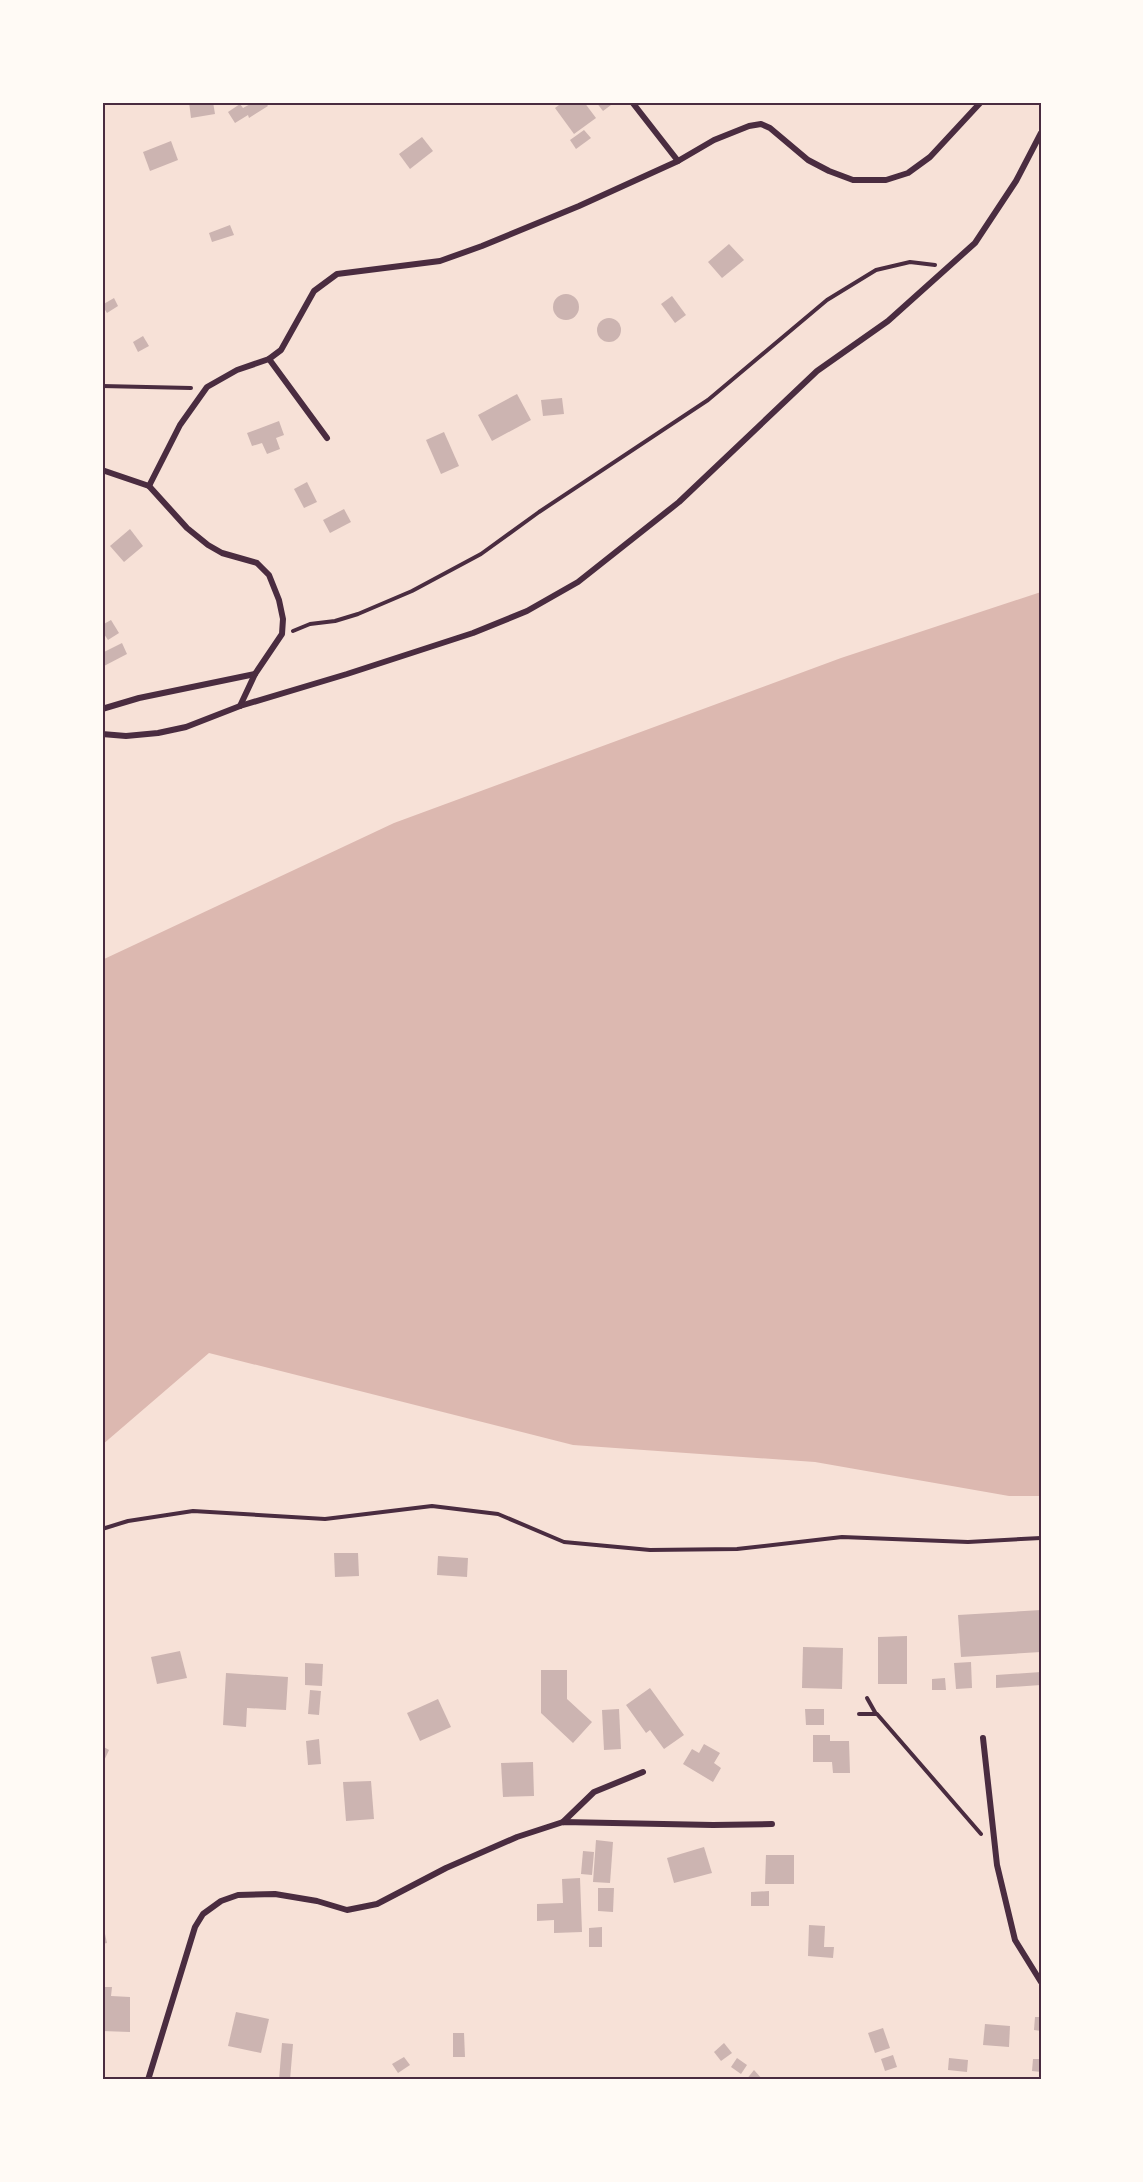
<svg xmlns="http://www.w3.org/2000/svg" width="1143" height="2182" font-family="Raleway,sans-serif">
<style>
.water{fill:#dcb8b0}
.building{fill:#ccb4b1}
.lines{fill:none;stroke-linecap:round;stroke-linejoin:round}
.path{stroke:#4a2c40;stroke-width:4}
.minor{stroke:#4a2c40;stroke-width:6}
.neatline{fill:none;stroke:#4a2c40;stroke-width:2}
</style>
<rect width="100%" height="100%" fill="#f7e1d7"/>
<!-- water -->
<path class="water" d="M1041,592V1496H1009L815,1462L573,1445L209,1353L102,1445V960L394,823L841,658Z"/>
<!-- building -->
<g class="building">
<path d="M189,102H213L215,114L191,118Z"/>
<path d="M254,102H265L268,106L249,118L248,115L235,123L228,112L240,104L243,108Z"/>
<path d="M563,102H584L596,118L574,134L555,108Z"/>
<path d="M596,102H615L603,111Z"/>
<path d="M584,130L591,138L576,149L570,140Z"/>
<path d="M422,137L433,151L410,169L399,154Z"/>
<path d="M171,141L178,160L150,171L143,152Z"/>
<path d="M230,225L234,235L212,242L209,233Z"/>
<path d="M729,244L744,260L722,278L708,262Z"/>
<circle cx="566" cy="307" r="13"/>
<path d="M672,296L686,315L675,323L661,304Z"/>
<path d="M114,298L118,306L107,313L102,305Z"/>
<circle cx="609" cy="330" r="12"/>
<path d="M143,336L149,346L138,352L133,342Z"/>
<path d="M517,394L531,420L492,441L478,415Z"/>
<path d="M562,398L564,414L543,416L541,400Z"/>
<path d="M279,421L284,435L276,438L280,449L267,454L262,443L252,446L247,433Z"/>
<path d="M444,432L459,466L441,474L426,440Z"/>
<path d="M307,482L317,502L304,508L294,489Z"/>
<path d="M344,509L351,522L330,533L323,520Z"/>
<path d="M130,529L143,546L124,562L110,546Z"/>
<path d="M111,620L119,633L108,640L102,631V625Z"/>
<path d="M122,643L127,654L104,666L102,653Z"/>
<path d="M334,1553H358L359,1576L335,1577Z"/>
<path d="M438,1556L468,1558L467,1577L437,1575Z"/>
<path d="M1041,1610V1652L961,1657L958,1615Z"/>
<path d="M907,1636V1684H878V1637Z"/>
<path d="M803,1647L843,1648L842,1689L802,1688Z"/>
<path d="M180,1651L187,1678L157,1684L151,1657Z"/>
<path d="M971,1662L972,1688L956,1689L954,1663Z"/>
<path d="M305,1663L323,1664L322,1686L305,1685Z"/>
<path d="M541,1670H567V1699L592,1722L573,1743L541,1713Z"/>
<path d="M1041,1672V1685L996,1688V1675Z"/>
<path d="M226,1673L288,1677L286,1710L247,1708L246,1727L223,1725Z"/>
<path d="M945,1678L946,1690H932V1679Z"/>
<path d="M650,1688L684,1735L664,1749L650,1730L646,1733L626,1705Z"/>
<path d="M310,1690L321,1691L319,1715L308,1714Z"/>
<path d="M438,1699L451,1727L420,1741L407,1713Z"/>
<path d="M619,1709L621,1749L604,1750L602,1710Z"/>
<path d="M805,1709H824V1725H806Z"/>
<path d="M813,1735H830V1741H849L850,1773H833L832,1762H813Z"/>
<path d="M319,1739L321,1764L308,1765L306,1741Z"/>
<path d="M704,1744L720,1753L714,1763L721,1768L713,1782L683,1764L692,1749L699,1753Z"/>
<path d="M102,1746L109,1750L102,1765Z"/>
<path d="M533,1762L534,1796L503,1797L501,1763Z"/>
<path d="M371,1781L374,1819L346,1821L343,1782Z"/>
<path d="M596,1840L613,1842L610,1883L593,1882Z"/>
<path d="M704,1847L712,1873L674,1883L667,1858Z"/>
<path d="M583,1851L594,1852L592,1875L581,1874Z"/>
<path d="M766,1855H794V1884H765Z"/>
<path d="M580,1878L582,1932L554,1933V1920L537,1921V1904L563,1903L562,1879Z"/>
<path d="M598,1888H614L613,1912L598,1911Z"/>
<path d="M769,1891V1906H751V1892Z"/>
<path d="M809,1925L825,1926L824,1947H834L833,1958L808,1956Z"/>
<path d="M602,1927V1947H589V1928Z"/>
<path d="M102,1934H105L107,1943L102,1944Z"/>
<path d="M102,1987H112L111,1996L130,1997V2032L102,2031Z"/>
<path d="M236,2012L269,2019L261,2053L228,2046Z"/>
<path d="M1035,2017H1041V2031L1034,2030Z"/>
<path d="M985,2024L1010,2026L1009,2047L983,2045Z"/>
<path d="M883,2028L890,2048L875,2053L868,2033Z"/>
<path d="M453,2033H464L465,2057H453Z"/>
<path d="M282,2043L293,2044L290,2080H279Z"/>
<path d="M724,2043L732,2053L721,2061L714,2052Z"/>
<path d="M893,2055L897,2067L885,2071L881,2059Z"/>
<path d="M404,2057L410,2065L398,2073L392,2064Z"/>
<path d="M737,2058L747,2065L741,2074L731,2067Z"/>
<path d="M949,2058L968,2060L967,2072L948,2070Z"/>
<path d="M1033,2059H1041V2072L1032,2071Z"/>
<path d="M754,2070L763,2080H746Z"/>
</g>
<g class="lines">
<!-- path -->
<g class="path">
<path d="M102,386L191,388"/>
<path d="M293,631L310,624L335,621L358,614L412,591L481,554L539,512L708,400L827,300L876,270L910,262L935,265"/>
<path d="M102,1529L128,1521L193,1511L325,1519L432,1506L498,1514L564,1542L650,1550L737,1549L842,1537L968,1542L1041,1538"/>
<path d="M867,1698L876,1714"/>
<path d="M859,1714H877L981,1834"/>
</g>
<!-- minor -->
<g class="minor">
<path d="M632,102L678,161"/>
<path d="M269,359L327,438"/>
<path d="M102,470L149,486L187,528L208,545L222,553L257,563L269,575L279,600L283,619L282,634L255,674L240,706"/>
<path d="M149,486L180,425L207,387L237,370L269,359L281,350L314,291L337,274L440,261L482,246L579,206L678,161L714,140L749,126L761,124L770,128L808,160L829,171L853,180H886L908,173L930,157L981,102"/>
<path d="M102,709L139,698L255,674"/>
<path d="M102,734L126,736L158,733L186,727L240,706L347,674L473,633L527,611L578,582L679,502L817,371L888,321L975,243L1016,181L1041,133"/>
<path d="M983,1738L997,1865L1015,1940L1041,1982"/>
<path d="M563,1822L594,1792L643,1772"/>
<path d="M148,2080L195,1927L203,1914L221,1901L238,1895L275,1894L317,1901L347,1910L377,1904L446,1868L517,1837L563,1822L713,1825L772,1824"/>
</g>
</g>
<!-- border -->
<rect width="1143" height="2182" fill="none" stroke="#fffaf5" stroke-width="207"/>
<rect x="104" y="104" width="936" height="1974" class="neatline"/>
</svg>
